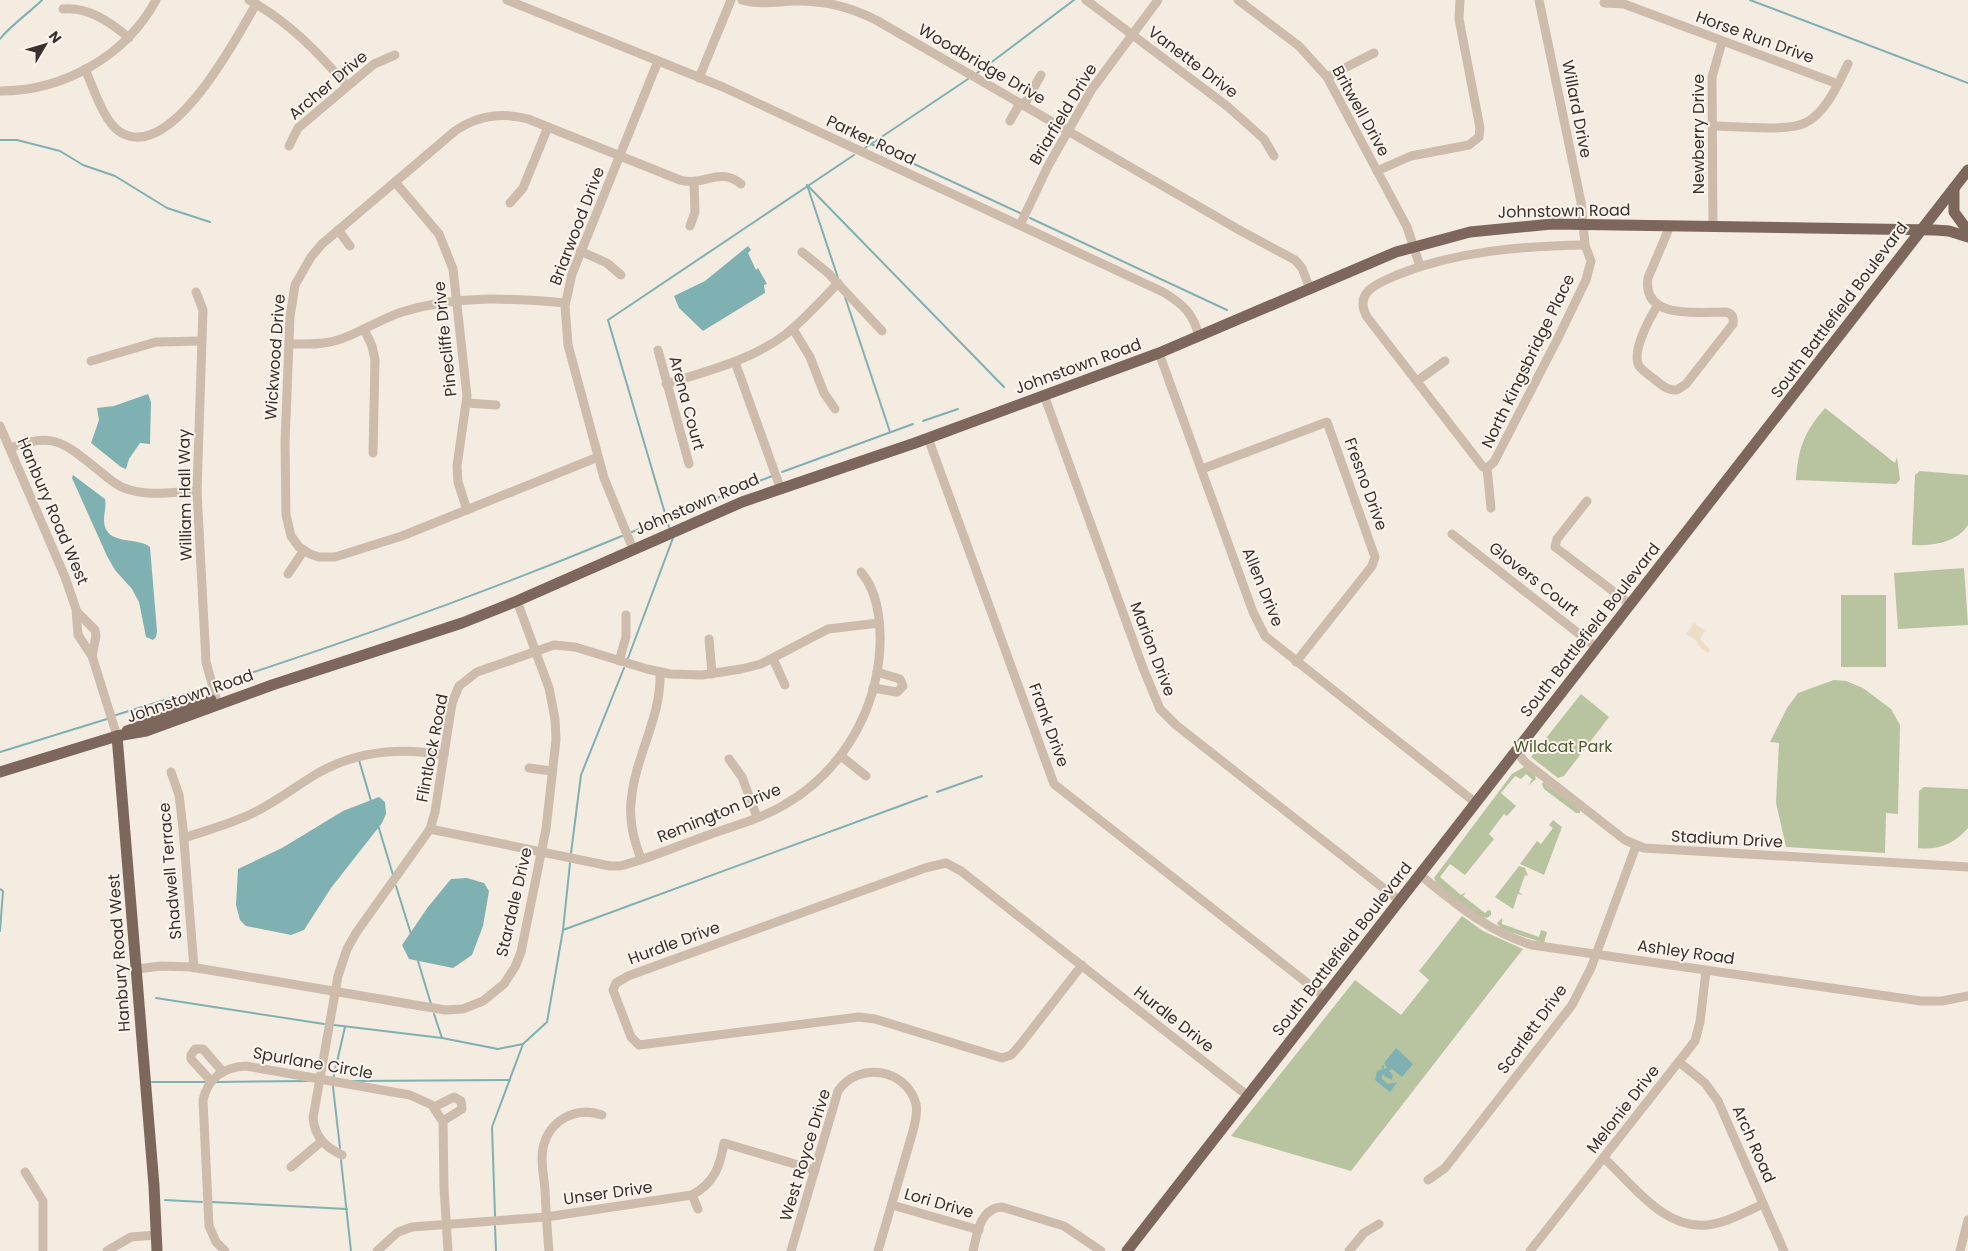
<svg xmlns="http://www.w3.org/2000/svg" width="1968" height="1251" font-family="Poppins,sans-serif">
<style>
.green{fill:#b8c4a0}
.plaza{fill:#ecdcc8}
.water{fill:#7fb0b2}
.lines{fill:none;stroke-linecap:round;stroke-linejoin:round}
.stream{stroke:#7fb0b2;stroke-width:2}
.minor{stroke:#cdbbac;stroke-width:9}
.major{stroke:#7d675c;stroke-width:11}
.labels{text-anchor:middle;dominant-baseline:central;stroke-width:4;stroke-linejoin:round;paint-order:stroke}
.street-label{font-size:16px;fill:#3b302b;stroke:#fbf5ee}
.park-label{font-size:16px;fill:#4a5a2e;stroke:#fbf5ee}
</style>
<rect width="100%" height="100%" fill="#f4ebe1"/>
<!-- green -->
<g class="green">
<path d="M1825,408L1895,463L1897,457L1900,480L1896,484L1796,480C1798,449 1804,432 1825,408Z"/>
<path d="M1920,471L1968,475V525C1957,543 1931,546 1912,545L1915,475Z"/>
<path d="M1964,568L1968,625L1898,629L1894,573Z"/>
<rect x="1841" y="595" width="45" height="72"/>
<path d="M1834,680L1846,681L1863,688L1891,709L1900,725L1898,814L1886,813L1885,853L1786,847L1776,803L1779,743L1770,742L1787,708L1798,693Z"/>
<path d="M1581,694L1609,717L1564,776L1558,778L1531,757Z"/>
<path d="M1524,767L1535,775L1536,779L1529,785L1532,779L1526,774L1521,779L1515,776L1501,793L1516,806L1507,816L1504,814L1489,834L1494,839L1465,875L1450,864L1440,877L1461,895L1466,892L1463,896L1485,913L1488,910L1491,911V915L1487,918L1480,917L1437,884L1434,878L1512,774Z"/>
<path d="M1543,782L1580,810V813H1576L1544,789L1542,784Z"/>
<path d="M1924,787L1968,789V828C1955,843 1938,851 1918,848L1919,791Z"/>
<path d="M1553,820L1562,827L1544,875L1520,864L1537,841L1541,844L1553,828L1549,825Z"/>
<path d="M1519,866L1525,868L1528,876L1525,875L1519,892L1523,895L1518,894L1513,909L1495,897Z"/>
<path d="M1462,916L1483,931L1523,949L1351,1171L1231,1136L1355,980L1401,1015L1429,980L1419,971Z"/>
<path d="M1502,918V924L1539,937L1541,930L1547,932L1544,943L1501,929L1497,923Z"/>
</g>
<!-- plaza -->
<path class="plaza" d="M1694,623L1705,631L1700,639L1710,650L1708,653L1699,646L1697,641L1686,634Z"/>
<!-- water -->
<g class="water">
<path d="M748,246L751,250L748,253L756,270L758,268L767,284L764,285L765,293L703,331L679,308L674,296L705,281Z"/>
<path d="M148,394L151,402L150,444L140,443L129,459L126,469L121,467L91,443L99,420L97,408L114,406Z"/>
<path d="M73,475L105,499C107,508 102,517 105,527C111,545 138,537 150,547L157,631L156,637L153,640L146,637L139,602L132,589L115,570L107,556L72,478Z"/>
<path d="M379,797L385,802L386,814L382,823L331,888L304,930L291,935L246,926L240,920L236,905L238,869L282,848L343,811Z"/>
<path d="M467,878L484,883L489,891L483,926L472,955L453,968L409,959L402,945L428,907L451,879Z"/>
<path d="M1396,1048L1413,1064L1402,1077L1392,1069L1389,1071L1393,1075L1392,1080L1384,1076L1385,1074L1382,1075V1079L1388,1084L1397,1082L1390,1092L1375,1080L1377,1071L1383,1069L1381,1066L1384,1065V1069L1387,1068L1384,1063Z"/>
</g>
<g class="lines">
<!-- stream -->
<g class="stream">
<path d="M1750,0L1968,83"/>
<path d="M0,39C12,24 28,14 42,0"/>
<path d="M977,73L1074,0"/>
<path d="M0,140H17L60,151L83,165L115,176L167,208L210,222"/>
<path d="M871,144L1020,213"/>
<path d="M865,148L968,79"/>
<path d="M807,185L1004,387"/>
<path d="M808,188L838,278"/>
<path d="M1030,218L1227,310"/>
<path d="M845,297L890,432"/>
<path d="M923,421L958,409"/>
<path d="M782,472L913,424"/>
<path d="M669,527L608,320L854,155"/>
<path d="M632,532L772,476"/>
<path d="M628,658L673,538"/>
<path d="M217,684C354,640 489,591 622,536"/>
<path d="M116,715L207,687"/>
<path d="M0,752L107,719"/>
<path d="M359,760L371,801"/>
<path d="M937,792L982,776"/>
<path d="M378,825L393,875"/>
<path d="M571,853L581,775L624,668"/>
<path d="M396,886L411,934"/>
<path d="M0,889L3,891L0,931"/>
<path d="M563,930L927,796"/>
<path d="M418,961L431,1004"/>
<path d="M156,998L324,1024"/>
<path d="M434,1014L442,1038"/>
<path d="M334,1025L442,1038L498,1049L523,1044"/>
<path d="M333,1079L345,1027"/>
<path d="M353,1081L510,1080"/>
<path d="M152,1082H205"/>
<path d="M216,1082L309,1081"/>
<path d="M333,1087L340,1148"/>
<path d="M341,1160L351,1251"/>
<path d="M165,1200L202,1202"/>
<path d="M212,1202L347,1209"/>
<path d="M495,1216L492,1127L523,1044L547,1022L563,930L570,863"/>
<path d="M495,1226L496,1251"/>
</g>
<!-- minor -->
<g class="minor">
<path d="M249,0C289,22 318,52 347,86"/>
<path d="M507,0L723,87L1163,292C1183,304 1194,314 1199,337"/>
<path d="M742,0C759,5 776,2 793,1C823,0 849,6 876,20L1241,231L1295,260L1302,268L1310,289"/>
<path d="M1086,0L1227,106L1264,139L1274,156"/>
<path d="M1238,0L1299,46L1327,77L1407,227L1420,266"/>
<path d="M1604,3L1624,4L1838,84"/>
<path d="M63,9C87,6 112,23 129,38"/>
<path d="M85,69C93,87 104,122 120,132C171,164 237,37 256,4"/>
<path d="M1327,77L1374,53"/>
<path d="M699,78L731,0"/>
<path d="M0,91C64,91 126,56 156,0"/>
<path d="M1024,105L1041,75"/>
<path d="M1010,121L1020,103"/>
<path d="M1712,126C1734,126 1788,132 1805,123C1826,113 1838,84 1848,64"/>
<path d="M289,146L298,128L374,64L395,55"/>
<path d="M1377,171L1411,156L1469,145L1479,137L1480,128L1459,19L1460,0"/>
<path d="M395,182L439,234L453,269L467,396L457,466L458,482L467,510"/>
<path d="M510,203L523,188L548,127"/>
<path d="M1020,225L1048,166L1092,89L1158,0"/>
<path d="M690,226L695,212L694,182"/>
<path d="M1713,227L1712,77L1722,42"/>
<path d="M338,230L350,246"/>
<path d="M580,251L607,263L621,275"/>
<path d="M802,252L828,273L882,331"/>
<path d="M196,292L203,310L197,491L206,662L216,698"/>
<path d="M1658,305C1650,317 1631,352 1639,366C1643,371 1649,375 1654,379C1661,384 1667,391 1677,390L1686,384L1733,324C1734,317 1732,313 1725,312C1698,312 1642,320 1648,278L1670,226"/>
<path d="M364,329L372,346L375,360L373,453"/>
<path d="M793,329L810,357L824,393L835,409"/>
<path d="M289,344C305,344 322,345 338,340C360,333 380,319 402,312C455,295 511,298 565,303"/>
<path d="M658,350L689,464"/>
<path d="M1159,353L1253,612L1265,636L1476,803"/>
<path d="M91,361L156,342L200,341"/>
<path d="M735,362L780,487"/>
<path d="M1417,381L1445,361"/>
<path d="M666,384C707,371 750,361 786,334C805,319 821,301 838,283"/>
<path d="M1044,395L1143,668L1160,709L1176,725L1400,901"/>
<path d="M467,403L496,405"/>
<path d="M0,426L65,577L76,609L78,635L92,656L117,736"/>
<path d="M928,438L1054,784L1325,997"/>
<path d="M10,448C56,430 66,445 102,473C109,479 116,485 124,488C147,497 173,492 197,491"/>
<path d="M598,457L402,536L335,557H319L310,554L299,547L291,536L286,515L285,443L290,317L295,285L311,257L322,244L455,131C477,116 502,112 528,119L680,180C704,187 719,166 741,184"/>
<path d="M1487,468L1494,462L1557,340L1586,280L1591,261L1585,245L1581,202L1539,0"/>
<path d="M1487,468L1483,467L1367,317C1353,292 1378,283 1397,275C1457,251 1521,246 1585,245"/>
<path d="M1487,468L1491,508"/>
<path d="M1202,469L1327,422L1375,557L1372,566L1296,662"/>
<path d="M1587,501L1557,539L1555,547L1630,604"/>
<path d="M1452,534L1597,648"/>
<path d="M633,549L604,478L568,345L565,306L572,274L658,61"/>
<path d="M288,574L304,550"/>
<path d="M77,612L95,630L96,636L92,656"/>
<path d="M709,639L712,674"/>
<path d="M773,659L785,685"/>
<path d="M619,661L626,637V615"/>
<path d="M873,688L897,692L903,686L900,679L877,672"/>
<path d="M1517,752L1525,762L1625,840L1644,848L1968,867"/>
<path d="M841,756L866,776"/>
<path d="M729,759L742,777L757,817"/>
<path d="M529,768L552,771"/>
<path d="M171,772L179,795L183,828L194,968"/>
<path d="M430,829L610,866H620C648,859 675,847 703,837C729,827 759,820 784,805C837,775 872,720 879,659C882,631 880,594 861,572"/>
<path d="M184,838C207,830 231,824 253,813C276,802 296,786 318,773C357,751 400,747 444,755"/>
<path d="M641,859C634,841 629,823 631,803C634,757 662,718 660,672"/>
<path d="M1420,875C1455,903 1488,932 1532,945L1921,1001H1942L1968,996"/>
<path d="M1082,965L1020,1045L1011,1055L1002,1058L875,1019L859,1017L639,1045L631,1037L613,990L616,983L628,976L925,868L946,863L961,871L1248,1096"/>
<path d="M137,969L161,966L191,967L445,1010L463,1009L483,1001L504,984L515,967L521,952L546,829L556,740L555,719L549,688L517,601"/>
<path d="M1679,1062L1705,1083L1718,1101L1784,1251"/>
<path d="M211,1081L191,1059V1055L195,1049H203L223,1072"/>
<path d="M434,1107L454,1097L461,1101L462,1109L443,1121"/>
<path d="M342,1155C325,1147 315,1137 313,1118L338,976L347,949L356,933L430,829L435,812L452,703L459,686L477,672L554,645L575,647L647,669L670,674L702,675L741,669L761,664L828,629L879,623"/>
<path d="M1604,1158C1634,1186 1667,1234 1713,1224C1731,1221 1747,1211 1763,1204"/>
<path d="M291,1167L322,1141"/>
<path d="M25,1172L43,1201V1251"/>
<path d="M1428,1180L1445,1168L1572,1005L1591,968L1636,846"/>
<path d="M692,1195L698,1209"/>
<path d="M892,1205L979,1230"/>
<path d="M107,1251L131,1237L156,1235"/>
<path d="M225,1251L216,1242L209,1226L203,1100C208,1078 224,1067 246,1066L410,1095L432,1105L443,1122L444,1188L448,1251"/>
<path d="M377,1251L398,1232L412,1227L546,1217L692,1195C714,1183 720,1167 724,1143L815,1170"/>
<path d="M549,1251C547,1231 546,1210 545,1190C544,1176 540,1161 543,1148C549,1120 576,1106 602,1115"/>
<path d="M791,1251L838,1091C858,1061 906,1068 916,1104C918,1113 915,1122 913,1131L878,1251"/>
<path d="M973,1251C977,1234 980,1208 1002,1207L1064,1226L1101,1251"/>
<path d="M1349,1251L1364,1233L1379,1224"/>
<path d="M1530,1251L1695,1041L1700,1022L1706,971"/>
<path d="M1960,1251L1968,1220"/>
</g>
<!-- major -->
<g class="major">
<path d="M1954,188V212L1968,231"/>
<path d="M127,731L211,700"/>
<path d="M117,736L154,1186L157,1251"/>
<path d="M0,772L117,736L146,731L272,685L462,623L517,601L742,502L915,443L1159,353L1396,252L1470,232L1552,224L1935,230L1949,231L1968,237"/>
<path d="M1127,1251L1968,170"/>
</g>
</g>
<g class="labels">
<!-- street labels -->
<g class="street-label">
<text transform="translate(1755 37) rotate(20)">Horse Run Drive</text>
<text transform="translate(1193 62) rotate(37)">Vanette Drive</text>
<text transform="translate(982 64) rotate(30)">Woodbridge Drive</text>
<text transform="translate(328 85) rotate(-40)">Archer Drive</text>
<text transform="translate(1577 109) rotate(79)">Willard Drive</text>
<text transform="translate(1361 111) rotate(61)">Britwell Drive</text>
<text transform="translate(1063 114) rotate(-59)">Briarfield Drive</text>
<text transform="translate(1698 134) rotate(-90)">Newberry Drive</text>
<text transform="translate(871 140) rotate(25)">Parker Road</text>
<text transform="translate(1564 211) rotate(-1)">Johnstown Road</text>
<text transform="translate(577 226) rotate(-69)">Briarwood Drive</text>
<text transform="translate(1839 310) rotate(-53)">South Battlefield Boulevard</text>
<text transform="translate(445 339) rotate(-96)">Pinecliffe Drive</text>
<text transform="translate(275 357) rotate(-86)">Wickwood Drive</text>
<text transform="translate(1528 361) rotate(-64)">North Kingsbridge Place</text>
<text transform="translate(1078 366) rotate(-20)">Johnstown Road</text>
<text transform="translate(687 403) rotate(75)">Arena Court</text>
<text transform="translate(1366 484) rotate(70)">Fresno Drive</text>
<text transform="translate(185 495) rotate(-91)">William Hall Way</text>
<text transform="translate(697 504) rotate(-23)">Johnstown Road</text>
<text transform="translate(53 511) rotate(67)">Hanbury Road West</text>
<text transform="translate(1534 579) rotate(38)">Glovers Court</text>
<text transform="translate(1263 587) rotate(68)">Allen Drive</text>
<text transform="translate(1590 630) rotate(-52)">South Battlefield Boulevard</text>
<text transform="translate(1153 649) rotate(69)">Marion Drive</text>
<text transform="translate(190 696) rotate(-19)">Johnstown Road</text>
<text transform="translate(1049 725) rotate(70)">Frank Drive</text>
<text transform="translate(432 748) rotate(-79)">Flintlock Road</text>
<text transform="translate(719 813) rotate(-22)">Remington Drive</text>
<text transform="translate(1727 839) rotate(3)">Stadium Drive</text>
<text transform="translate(170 871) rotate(-95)">Shadwell Terrace</text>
<text transform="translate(514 902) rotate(-77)">Stardale Drive</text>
<text transform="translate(674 943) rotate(-20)">Hurdle Drive</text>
<text transform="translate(1342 949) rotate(-52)">South Battlefield Boulevard</text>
<text transform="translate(1686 952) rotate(8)">Ashley Road</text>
<text transform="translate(119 953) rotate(-94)">Hanbury Road West</text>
<text transform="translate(1174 1019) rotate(38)">Hurdle Drive</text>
<text transform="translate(1532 1029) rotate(-54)">Scarlett Drive</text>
<text transform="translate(313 1063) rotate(10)">Spurlane Circle</text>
<text transform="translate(1623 1109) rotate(-52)">Melonie Drive</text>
<text transform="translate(1754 1144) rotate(66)">Arch Road</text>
<text transform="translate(805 1155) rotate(-73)">West Royce Drive</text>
<text transform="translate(608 1193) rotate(-8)">Unser Drive</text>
<text transform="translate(939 1203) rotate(16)">Lori Drive</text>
</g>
<!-- park labels -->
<g class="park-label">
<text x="1563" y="746">Wildcat Park</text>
</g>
</g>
<!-- north arrow -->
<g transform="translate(45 45) rotate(52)" stroke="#fbf5ee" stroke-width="4" paint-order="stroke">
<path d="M0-4L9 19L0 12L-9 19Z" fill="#3b302b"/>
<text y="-8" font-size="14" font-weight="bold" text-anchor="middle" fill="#3b302b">N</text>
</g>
</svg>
